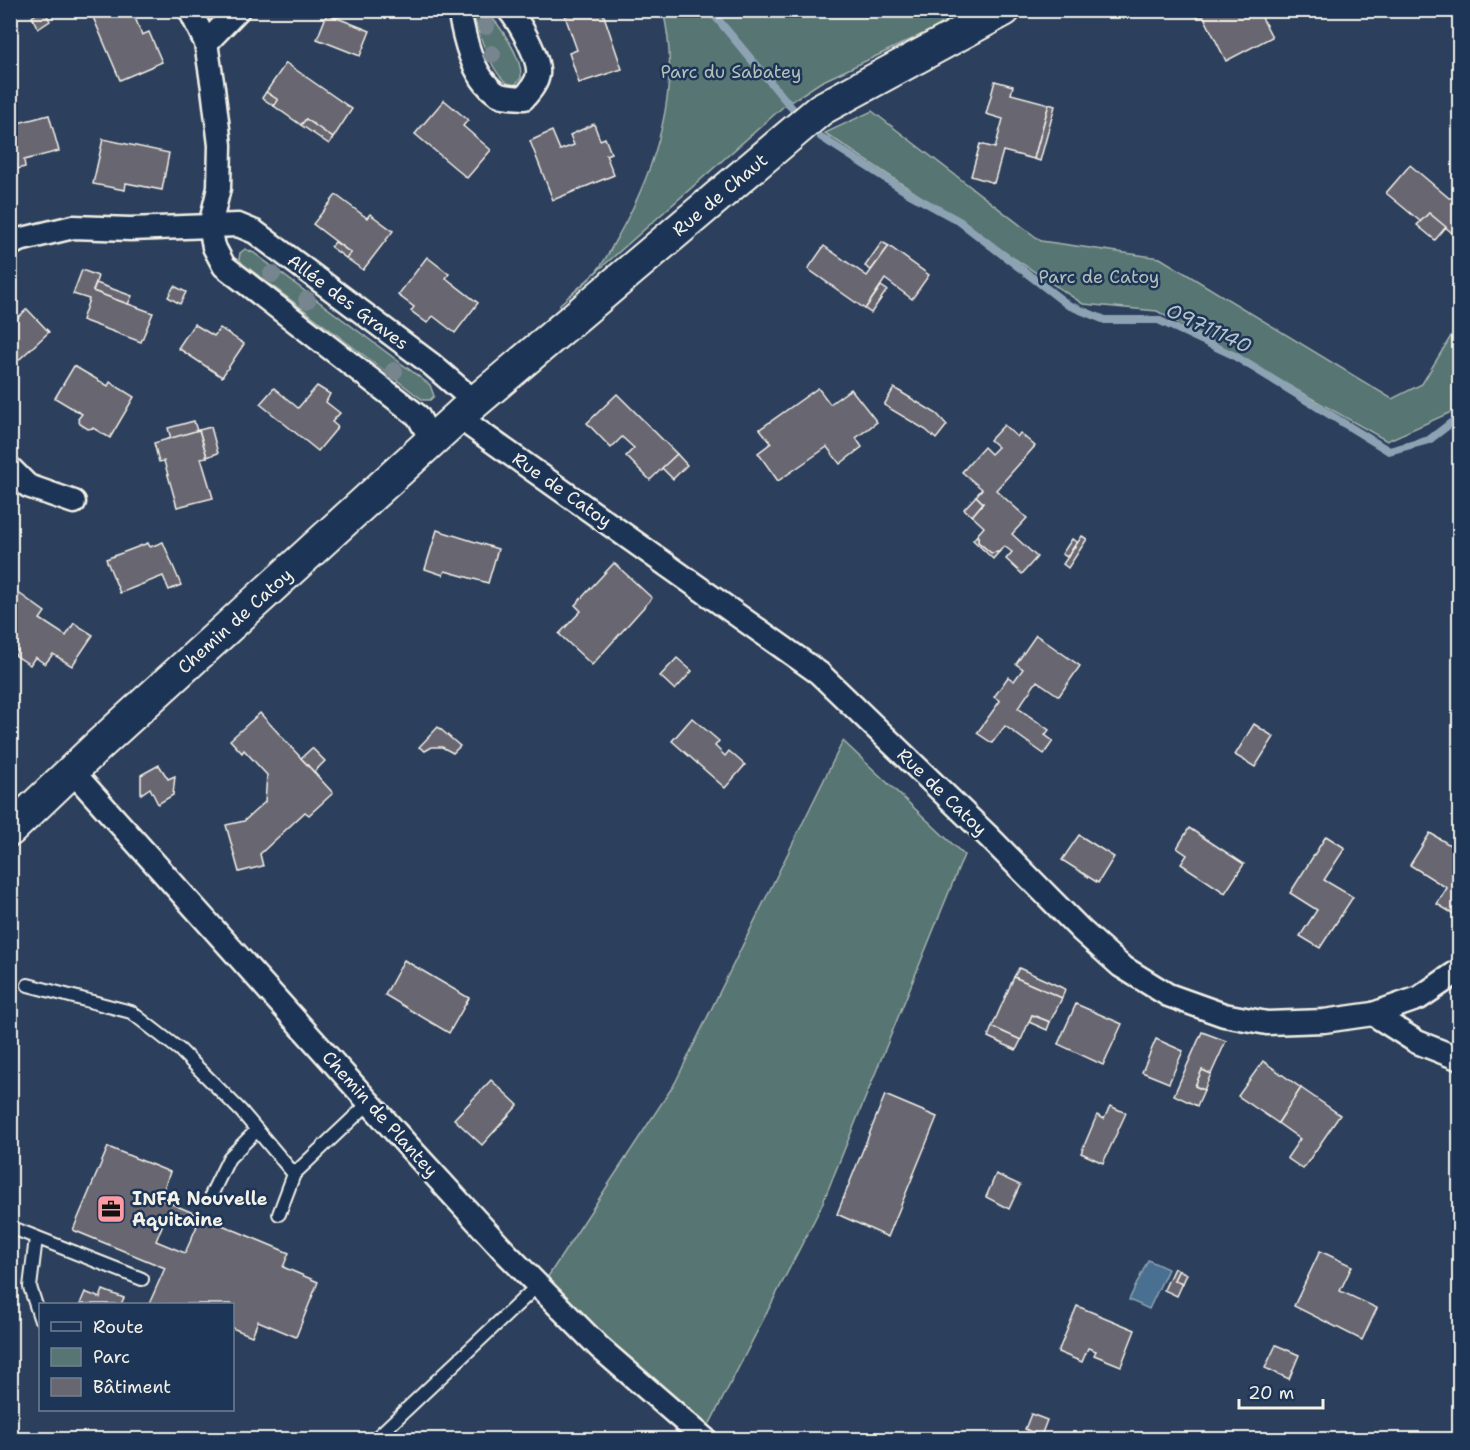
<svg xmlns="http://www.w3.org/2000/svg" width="1470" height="1450" font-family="'Shantell Sans',sans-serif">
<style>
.green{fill:#577573;stroke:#a6b3ae;stroke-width:1.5}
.water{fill:#486f90;stroke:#8da3b3;stroke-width:1.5}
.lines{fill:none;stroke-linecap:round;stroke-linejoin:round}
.stream{stroke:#8da3b3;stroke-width:8}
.building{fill:#676671;stroke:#f4f1e8;stroke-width:1.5;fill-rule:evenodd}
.lane-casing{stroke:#f4f1e8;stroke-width:16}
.street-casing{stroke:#f4f1e8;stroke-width:27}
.secondary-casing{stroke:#f4f1e8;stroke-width:36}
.lane{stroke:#1d3557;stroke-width:12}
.street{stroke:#1d3557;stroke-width:22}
.secondary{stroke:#1d3557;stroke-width:32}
.tree{fill:#77858f}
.labels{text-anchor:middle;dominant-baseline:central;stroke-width:5;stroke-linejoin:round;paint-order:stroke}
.park-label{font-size:18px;fill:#b5bfb9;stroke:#1d3557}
.street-label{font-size:18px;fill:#f4f1e8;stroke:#1d3557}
.poi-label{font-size:18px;font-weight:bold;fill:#f4f1e8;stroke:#1d3557;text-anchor:start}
.water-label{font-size:20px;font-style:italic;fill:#b8c4c9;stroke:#1d3557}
</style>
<rect width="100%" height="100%" fill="#2c3f5c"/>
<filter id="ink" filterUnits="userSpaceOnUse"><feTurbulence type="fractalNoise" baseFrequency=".0167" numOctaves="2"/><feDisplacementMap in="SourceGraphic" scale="12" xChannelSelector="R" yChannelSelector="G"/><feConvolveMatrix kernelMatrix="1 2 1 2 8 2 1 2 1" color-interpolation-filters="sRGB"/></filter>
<g filter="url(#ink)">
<!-- green -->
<g class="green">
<path d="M472,11H486C500,25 523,58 521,78L515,85C494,86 477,28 472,11Z"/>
<path d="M663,11H972L821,82L784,106L559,305C572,293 589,282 599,268C607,258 612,246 618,236C656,169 682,87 663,11Z"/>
<path d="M872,111L1041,241L1160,258L1392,399L1422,384L1459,323V406L1458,409L1387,441L1157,311L1083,304L825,133Z"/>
<path d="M245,249L254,253L430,385L434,396L430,400H423L243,264L239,259L240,253Z"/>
<path d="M843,741L964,855L821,1207L707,1429L622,1354L547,1278L675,1083Z"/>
</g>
<!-- water -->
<path class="water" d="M1148,1260L1168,1269L1149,1309L1129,1300Z"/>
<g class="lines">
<!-- stream -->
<g class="stream">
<path d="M710,10L792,108"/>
<path d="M821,137L908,193L959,221L1068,305L1105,320H1158L1233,355L1389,451L1429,440L1460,416"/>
</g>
</g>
<!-- building -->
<g class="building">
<path d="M42,10H44L50,21L38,29L32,17Z"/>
<path d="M108,10H132L142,35L149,32L162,62L120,80L93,17Z"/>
<path d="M579,10H602L622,69L579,83L569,53L577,50L565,16Z"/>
<path d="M1192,10H1258L1272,37L1226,61L1204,17H1197Z"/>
<path d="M327,14L370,31L360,56L317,39Z"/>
<path d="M286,63L352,109L333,138L306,119L301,125L274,106L278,100L266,92Z"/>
<path d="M995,81L1013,86L1011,94L1049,104L1034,159L1003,151L994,183L971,176L980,144L995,148L1003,119L986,114Z"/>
<path d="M266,92L278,100L274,106L262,98Z"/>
<path d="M444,100L468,120L463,126L491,150L467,178L415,134Z"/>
<path d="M1049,104L1055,106L1040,161L1034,159Z"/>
<path d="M49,115L59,151L24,160L25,167L10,171V125Z"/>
<path d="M306,119L333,138L329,144L301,125Z"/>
<path d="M594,124L600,140L605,138L611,153L606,155L614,175L553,200L530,141L552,131L560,150L574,145L570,135Z"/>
<path d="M103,139L169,153L162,190L126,183L125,190L93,184Z"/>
<path d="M1410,165L1449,198H1456L1460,194L1458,238L1429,213L1421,222L1386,193Z"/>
<path d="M336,195L367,218L370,214L393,231L363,270L346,258L351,253L313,224Z"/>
<path d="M1429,213L1446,227L1435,240L1417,225Z"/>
<path d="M335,242L351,253L346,258L331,247Z"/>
<path d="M882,242L889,246L871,270L865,266Z"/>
<path d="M824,246L867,276L889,246L929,275L912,299L885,279L865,309L808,269Z"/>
<path d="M427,257L449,274L446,278L478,303L455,333L433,316L427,323L411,311L414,307L398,295Z"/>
<path d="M82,270L98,276L93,291L153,313L141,342L82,320L89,299L73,294Z"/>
<path d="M96,283L132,296L128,304L93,291Z"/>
<path d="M174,286L186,292L180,304L168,297Z"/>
<path d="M881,286L887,290L871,313L865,309Z"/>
<path d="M27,309L49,332L10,368V325Z"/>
<path d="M194,324L214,336L220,328L244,344L222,377L178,348Z"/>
<path d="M74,366L108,386L110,382L134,397L110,438L93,428L88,429L80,424L78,419L82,414L55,398Z"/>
<path d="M317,386L330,394L326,402L340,413L332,422L338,427L318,451L260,404L274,388L298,408Z"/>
<path d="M818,388L830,404L851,389L877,422L856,438L862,447L840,464L827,447L778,481L758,453L771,443L760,429Z"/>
<path d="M894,388L937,414L947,425L936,439L926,430L884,405Z"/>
<path d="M617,394L677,454L650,480L626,456L634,448L622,437L611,448L587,423Z"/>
<path d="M194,421L197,431L171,439L168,428Z"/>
<path d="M1004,425L1017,437L1020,433L1035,446L996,490L1027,518L1012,534L1037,557L1022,574L1006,559L1012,552L1004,546L999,552L991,553L978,542V534L984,527L972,516L983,503L976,496L982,489L962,472L984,447L991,454L998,447L990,440Z"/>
<path d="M211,427L218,453L207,457L199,430Z"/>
<path d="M199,430L207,457L201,458L213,498L177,507L164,461L159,462L154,443Z"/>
<path d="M677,454L687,465L673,479L662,468Z"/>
<path d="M976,496L983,503L972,516L964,509Z"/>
<path d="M437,530L498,549L488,583L445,571L443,575L425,569Z"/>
<path d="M978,534V542L991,553L999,552L993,559L973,540Z"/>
<path d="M1082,536L1087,539L1068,568L1063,564Z"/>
<path d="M1072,539L1077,542L1067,557L1062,554Z"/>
<path d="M163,542L181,585L169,590L163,576L120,593L106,559L148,543L150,547Z"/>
<path d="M614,563L652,598L592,665L559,634L581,611L575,605Z"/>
<path d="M20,594L45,612L40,619L66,636L74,623L93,635L72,666L53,654L45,664L35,657L30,665L15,655L18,651L10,646V608Z"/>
<path d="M1036,635L1080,666L1059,696L1037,681L1018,708L1049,730L1045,735L1053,741L1044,754L1005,726L992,743L977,733L1000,701L994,697L1008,677L1014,681L1023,669L1016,664Z"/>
<path d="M677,658L692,671L675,690L660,676Z"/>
<path d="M260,713L333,793L309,815L305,812L260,854L263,866L239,872L226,825L244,821L265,802L267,775L244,750L242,753L230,740Z"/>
<path d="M692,718L719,741L715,746L725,756L729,751L745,765L725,788L672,741Z"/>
<path d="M1254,724L1274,737L1255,767L1235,755Z"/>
<path d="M438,727L460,746L453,753L442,747H432L425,751L419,747Z"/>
<path d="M312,748L325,761L314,772L301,758Z"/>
<path d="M159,765L168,779L175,776L173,795L158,804L150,788L141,794V775Z"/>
<path d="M1189,828L1244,864L1225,893L1181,864L1187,855L1177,848Z"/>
<path d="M1430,833L1460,851V918L1437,904L1447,888L1410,865Z"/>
<path d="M1079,835L1114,857L1098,883L1062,860Z"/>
<path d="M1326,836L1345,848L1324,880L1353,897L1320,948L1300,936L1317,910L1290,893Z"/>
<path d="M404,960L469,998L449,1033L385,995Z"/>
<path d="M1019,968L1065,989L1062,998L1014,977Z"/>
<path d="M1014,977L1062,998L1050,1022L1032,1015L1021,1040L992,1027Z"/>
<path d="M1076,1004L1122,1024L1103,1065L1058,1044Z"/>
<path d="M1032,1015L1050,1022L1047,1030L1029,1022Z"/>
<path d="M992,1027L1021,1040L1016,1050L988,1037Z"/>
<path d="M1202,1032L1226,1041L1211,1074L1202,1070L1195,1086L1204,1090L1197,1106L1174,1095Z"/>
<path d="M1156,1039L1183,1051L1169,1083L1142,1072Z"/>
<path d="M1263,1061L1301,1088L1278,1123L1238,1096Z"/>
<path d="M1202,1070L1211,1074L1204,1090L1195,1086Z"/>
<path d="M491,1080L518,1105L482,1145L454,1119Z"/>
<path d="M1301,1088L1340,1115L1303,1169L1287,1158L1300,1139L1278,1123Z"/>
<path d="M885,1095L937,1117L888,1237L837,1214Z"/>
<path d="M1110,1106L1126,1113L1103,1163L1081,1153L1097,1115L1104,1119Z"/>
<path d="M108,1147L170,1172L160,1199L289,1253L283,1267L318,1282L296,1337L258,1321L252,1336L232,1328V1304H149L165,1268L73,1230ZM167,1214L197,1226L185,1253L156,1241Z"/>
<path d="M996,1174L1020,1185L1009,1209L986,1197Z"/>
<path d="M1320,1251L1352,1266L1340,1291L1377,1308L1362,1340L1294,1306Z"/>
<path d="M1174,1268L1179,1270L1174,1280L1183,1283L1177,1296L1164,1290Z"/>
<path d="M1179,1270L1187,1274L1183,1283L1174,1280Z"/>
<path d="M103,1290L124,1298L121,1304H80L85,1292L100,1298Z"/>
<path d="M1077,1306L1135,1330L1121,1366L1094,1355L1096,1351L1088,1348L1082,1362L1058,1352Z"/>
<path d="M1276,1345L1299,1355L1289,1379L1265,1368Z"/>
<path d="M1031,1414L1047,1420L1041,1436L1025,1429Z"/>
</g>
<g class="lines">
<!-- lane casing -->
<g class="lane-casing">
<g id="lane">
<path d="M28,985L131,1012L180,1050L241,1111L294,1174L369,1103"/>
<path d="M212,1193L229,1158L257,1130"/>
<path d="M279,1214L294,1174"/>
<path d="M10,1227L142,1279"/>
<path d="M36,1238L30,1287L40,1318"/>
<path d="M374,1440L538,1285"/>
</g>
</g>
<!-- street casing -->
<g class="street-casing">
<g id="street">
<path d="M190,10L206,43L213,88L220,145L219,188L210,226L214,247L224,266L418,416L432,441"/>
<path d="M459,10C464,37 472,76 496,93C503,98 515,97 524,98C530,91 537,83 538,74C540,58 519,22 509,10"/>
<path d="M206,43L238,10"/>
<path d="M10,245L19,240L73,227L130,229L238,225L255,232L431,364L475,402"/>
<path d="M461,414L471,426L819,673L989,837L1082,931L1121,966L1168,995L1224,1015L1267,1023L1324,1021L1373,1014L1419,998L1460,970"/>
<path d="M10,468L28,486L74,502"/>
<path d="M72,771L409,1147L507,1254L600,1348L706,1440"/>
<path d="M1373,1014L1417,1042L1460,1059"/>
</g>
</g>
<!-- secondary casing -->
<g class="secondary-casing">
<path id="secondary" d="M10,830L99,745L461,414L821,109L1004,10"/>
</g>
<!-- lane -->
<use href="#lane" class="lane"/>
<!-- street -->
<use href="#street" class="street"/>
<!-- secondary -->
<use href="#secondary" class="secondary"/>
</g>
<!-- trees -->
<g class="tree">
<circle cx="486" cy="26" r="9"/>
<circle cx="492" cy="54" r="9"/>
<circle cx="272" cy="274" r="9"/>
<circle cx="307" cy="300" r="9"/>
<circle cx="394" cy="371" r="9"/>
</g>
</g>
<!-- icons -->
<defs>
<g id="office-square" transform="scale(1.5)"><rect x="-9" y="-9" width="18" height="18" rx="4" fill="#ff9aa2" stroke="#1d3557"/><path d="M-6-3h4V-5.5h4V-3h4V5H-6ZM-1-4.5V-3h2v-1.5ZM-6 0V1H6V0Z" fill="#111"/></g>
</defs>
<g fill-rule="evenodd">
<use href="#office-square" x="111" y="1209"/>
</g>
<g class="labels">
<!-- park labels -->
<g class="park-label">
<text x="731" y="72">Parc du Sabatey</text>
<text x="1099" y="277">Parc de Catoy</text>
</g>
<!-- street labels -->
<g class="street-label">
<text transform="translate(720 195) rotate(-40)">Rue de Chaut</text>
<text transform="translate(348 302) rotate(37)">Allée des Graves</text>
<text transform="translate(562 490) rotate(35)">Rue de Catoy</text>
<text transform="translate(235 621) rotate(-42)">Chemin de Catoy</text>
<text transform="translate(942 792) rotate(44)">Rue de Catoy</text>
<text transform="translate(380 1114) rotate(48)">Chemin de Plantey</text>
</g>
<!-- poi labels -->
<g class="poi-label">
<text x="132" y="1199">INFA Nouvelle<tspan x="132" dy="21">Aquitaine</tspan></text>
</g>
<!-- water labels -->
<g class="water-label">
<text transform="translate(1209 328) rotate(25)">O9711140</text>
</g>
</g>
<!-- margin -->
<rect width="1470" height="1450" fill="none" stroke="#1d3557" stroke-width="36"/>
<rect x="18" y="18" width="1434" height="1414" fill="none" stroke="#f4f1e8" stroke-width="2" filter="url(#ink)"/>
<!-- legend -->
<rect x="39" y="1303" width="195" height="108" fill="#1d3557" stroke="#738091" stroke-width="1.5"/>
<rect x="51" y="1322" width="30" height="9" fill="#1d3557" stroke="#738091" stroke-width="1.5"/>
<text x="93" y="1333" font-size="18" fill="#f4f1e8">Route</text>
<rect x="51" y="1348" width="30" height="18" fill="#577573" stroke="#738091" stroke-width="1.5"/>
<text x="93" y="1363" font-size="18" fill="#f4f1e8">Parc</text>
<rect x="51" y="1378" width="30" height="18" fill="#676671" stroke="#738091" stroke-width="1.5"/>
<text x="93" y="1393" font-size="18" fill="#f4f1e8">Bâtiment</text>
<!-- scale -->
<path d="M1239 1399v9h84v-9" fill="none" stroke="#f4f1e8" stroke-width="3"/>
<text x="1248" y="1399" font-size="18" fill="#f4f1e8" stroke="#1d3557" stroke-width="4.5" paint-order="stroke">20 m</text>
</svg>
